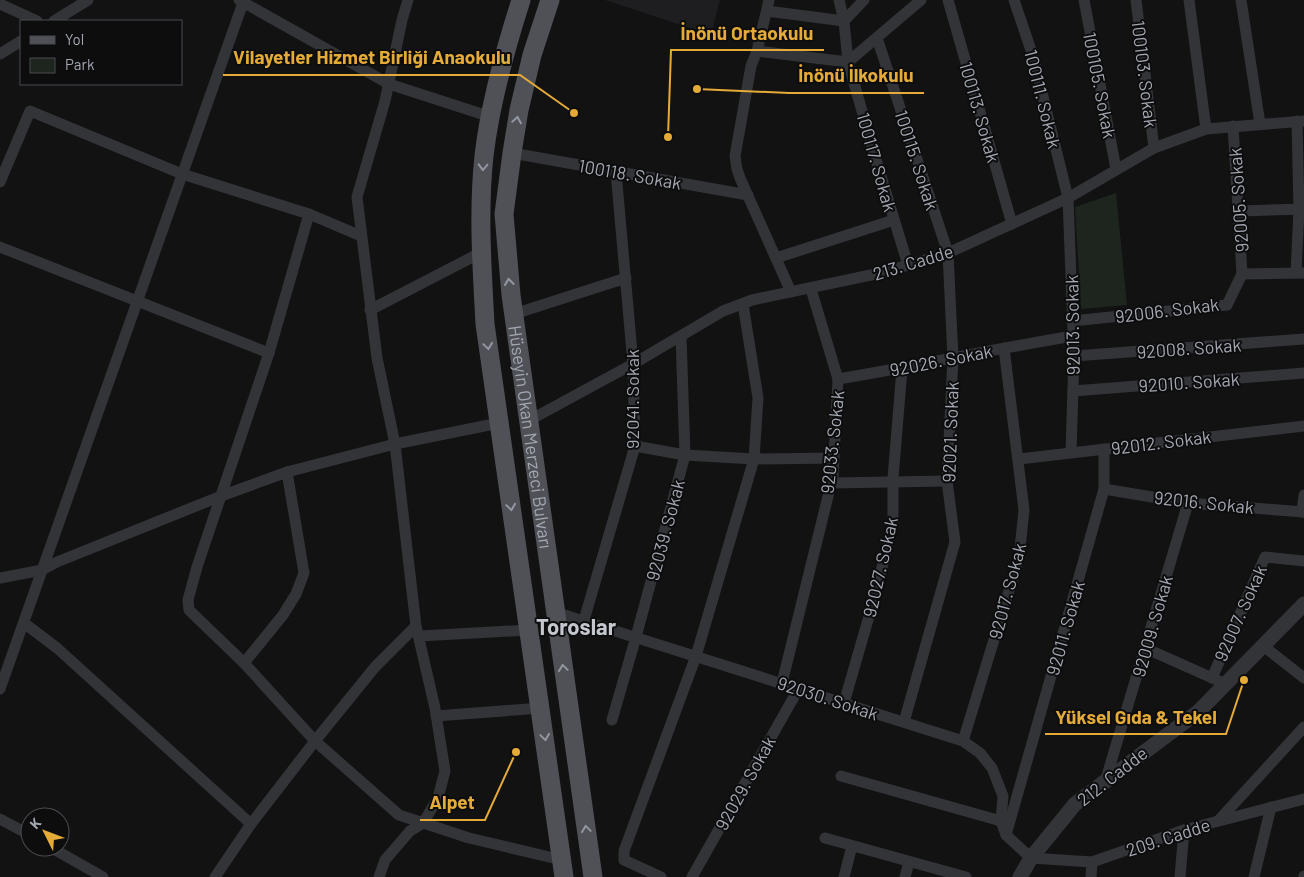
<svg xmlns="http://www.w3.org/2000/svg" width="1304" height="877" font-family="Barlow,sans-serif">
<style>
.built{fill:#1e1e20}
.green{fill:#1e251f}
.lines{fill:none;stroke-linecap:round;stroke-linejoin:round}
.minor{stroke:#333438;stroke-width:11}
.tertiary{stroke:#333438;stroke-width:15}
.primary{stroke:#4f5157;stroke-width:19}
.oneway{stroke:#9397a1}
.labels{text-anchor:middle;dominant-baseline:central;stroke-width:4;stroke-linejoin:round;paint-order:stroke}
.street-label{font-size:18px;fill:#a4a8b3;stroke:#0d0d0e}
.district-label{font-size:22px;font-weight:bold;fill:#c5c7cf;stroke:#0d0d0e}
.leader{fill:none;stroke:#e5ab38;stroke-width:2}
.callout-dot{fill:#e5ab38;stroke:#0d0d0e;stroke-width:2}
.callout-label{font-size:19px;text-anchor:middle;font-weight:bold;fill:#e5ab38;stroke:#0d0d0e;stroke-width:4;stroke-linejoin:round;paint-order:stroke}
</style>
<rect width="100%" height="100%" fill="#121213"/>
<!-- built -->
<path class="built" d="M605,0H720L711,35Z"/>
<!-- green -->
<path class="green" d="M1116,193L1127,305L1081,309L1075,207Z"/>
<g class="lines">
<!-- minor -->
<g class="minor">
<path d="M239,0L389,84L491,117"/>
<path d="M769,0L757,51L751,66L735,156L737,169L740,178L791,292"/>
<path d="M839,0L844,21L848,62L874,153L908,265"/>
<path d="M948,0L1012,224"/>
<path d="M1014,0L1033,56L1068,198L1074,356L1071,452"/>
<path d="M1084,0L1116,169"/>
<path d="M1136,0L1154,148"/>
<path d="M1189,0L1206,129"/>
<path d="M1241,0L1260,124"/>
<path d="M0,4L37,21"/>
<path d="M767,11L844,21L864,0"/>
<path d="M54,21L88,0"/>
<path d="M877,38L948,253L953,358L947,481L955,542L904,722"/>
<path d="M757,51L848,62L921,0"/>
<path d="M0,54L21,41"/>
<path d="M1233,126L1242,274"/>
<path d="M512,153L748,195"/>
<path d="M0,182L30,111L182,174L309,214L361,236"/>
<path d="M1239,211L1304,209"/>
<path d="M309,214L269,353L197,567L188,600L189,610L244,663L315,741L399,815L469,838L562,860"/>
<path d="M0,247L269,353"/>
<path d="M776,258L894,220"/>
<path d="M1296,273L1299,209L1297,121"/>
<path d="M1242,274L1304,273"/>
<path d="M370,310L482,252"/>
<path d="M514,314L626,278"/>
<path d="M1072,321L1227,305L1242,274"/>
<path d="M1074,356L1304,339"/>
<path d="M838,379C917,366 994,349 1073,336"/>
<path d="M1073,391L1304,373"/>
<path d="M528,421L633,364L723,311L752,300L885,272L948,253L1068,198L1154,148L1206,129L1304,121"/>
<path d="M635,446L685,455L754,459L833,458"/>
<path d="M1019,459L1304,426"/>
<path d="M831,483L947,481"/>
<path d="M1104,489L1188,503L1304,512"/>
<path d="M1302,512L1304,495"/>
<path d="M0,578L42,570L57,562L221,496L287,472L395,444L499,423"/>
<path d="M555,612L963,741L980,753L992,768L1003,796L1001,821L1006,835L1031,858L1092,862L1184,830L1304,799"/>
<path d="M584,620L635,446L633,364L616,172"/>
<path d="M24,623L57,648L251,824"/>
<path d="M419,636L530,630"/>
<path d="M1262,645L1304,678"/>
<path d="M1145,648L1219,681"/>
<path d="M244,663L283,615L296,594L304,573L287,472"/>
<path d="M1212,678L1265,557L1304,561"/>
<path d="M782,683L833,476L838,379L811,289"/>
<path d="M0,689L244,0"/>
<path d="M844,703L876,592L893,522V478L902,369"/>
<path d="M436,716L541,708"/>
<path d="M612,720L636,637L685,455L681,336"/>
<path d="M963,741L1019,558L1024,510L1004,348"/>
<path d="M841,776L1001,821"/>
<path d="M1106,779L1188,503"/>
<path d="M0,819L30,835"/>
<path d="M1219,820L1304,727"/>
<path d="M1006,835L1104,489V449"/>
<path d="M825,838L966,877"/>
<path d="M50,847L103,877"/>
<path d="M215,877L251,824L315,741L375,667L416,626"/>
<path d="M379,877L385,860L410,831L423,823L438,798L445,771L435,708L416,626L395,444L377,358L357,197L385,101L402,20L408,0"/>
<path d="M661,877L624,860V851L696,656L754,459L758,398L743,304"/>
<path d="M692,877L799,688"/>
<path d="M844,877L852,846"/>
<path d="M905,877L909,862"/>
<path d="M1091,877L1092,862"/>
<path d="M1180,877L1184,830"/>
<path d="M1254,877L1271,807"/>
<path d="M1304,877V876"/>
</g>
<!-- tertiary -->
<path class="tertiary" d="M1020,877L1031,858L1075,804L1198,712L1304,604"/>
<!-- primary -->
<g class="primary">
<path d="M521,0C505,50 490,103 484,156C478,211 482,268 485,324L564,877"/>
<path id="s1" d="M550,0L532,55L519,110L512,153L504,214L511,295L593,877"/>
</g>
</g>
<!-- one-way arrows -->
<defs><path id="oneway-chevron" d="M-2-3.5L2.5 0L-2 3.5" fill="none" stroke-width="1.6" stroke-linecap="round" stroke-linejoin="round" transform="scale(1.25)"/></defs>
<g class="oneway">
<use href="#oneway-chevron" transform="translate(517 120) rotate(-81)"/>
<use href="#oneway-chevron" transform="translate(483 167) rotate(92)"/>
<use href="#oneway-chevron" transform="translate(509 282) rotate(-96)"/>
<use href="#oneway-chevron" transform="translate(488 346) rotate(82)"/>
<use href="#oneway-chevron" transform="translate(511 507) rotate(82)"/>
<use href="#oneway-chevron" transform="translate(563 668) rotate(-98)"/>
<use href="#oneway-chevron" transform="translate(545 737) rotate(82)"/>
<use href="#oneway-chevron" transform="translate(586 829) rotate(-98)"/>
</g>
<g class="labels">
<!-- street labels -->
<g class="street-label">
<text transform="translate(1145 74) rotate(83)">100103. Sokak</text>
<text transform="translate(1100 85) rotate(79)">100105. Sokak</text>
<text transform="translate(1043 99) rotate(76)">100111. Sokak</text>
<text transform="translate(980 112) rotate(74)">100113. Sokak</text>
<text transform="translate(917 160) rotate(72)">100115. Sokak</text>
<text transform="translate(877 162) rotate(74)">100117. Sokak</text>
<text transform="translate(630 174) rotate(10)">100118. Sokak</text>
<text transform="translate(1238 200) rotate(-94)">92005. Sokak</text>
<text transform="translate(913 262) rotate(-17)">213. Cadde</text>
<text transform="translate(1167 310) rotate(-7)">92006. Sokak</text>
<text transform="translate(1072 325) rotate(-91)">92013. Sokak</text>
<text transform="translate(1189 348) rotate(-4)">92008. Sokak</text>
<text transform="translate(941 360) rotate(-11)">92026. Sokak</text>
<text transform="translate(1189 382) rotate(-4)">92010. Sokak</text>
<text transform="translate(632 399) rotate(-90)">92041. Sokak</text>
<text transform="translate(950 432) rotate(-88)">92021. Sokak</text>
<text stroke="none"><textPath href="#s1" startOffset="444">Hüseyin Okan Merzeci Bulvarı</textPath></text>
<text transform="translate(832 442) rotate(-84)">92033. Sokak</text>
<text transform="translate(1161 442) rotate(-7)">92012. Sokak</text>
<text transform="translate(1204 502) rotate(6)">92016. Sokak</text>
<text transform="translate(665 530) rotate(-75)">92039. Sokak</text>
<text transform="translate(880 567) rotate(-77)">92027. Sokak</text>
<text transform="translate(1007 591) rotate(-75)">92017. Sokak</text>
<text transform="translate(1240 613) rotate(-66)">92007. Sokak</text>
<text transform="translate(1152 626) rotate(-74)">92009. Sokak</text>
<text transform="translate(1065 628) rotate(-74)">92011. Sokak</text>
<text transform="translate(828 698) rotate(18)">92030. Sokak</text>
<text transform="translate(1112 776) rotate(-38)">212. Cadde</text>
<text transform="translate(745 783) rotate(-61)">92029. Sokak</text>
<text transform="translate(1168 837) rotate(-18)">209. Cadde</text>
</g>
<!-- district labels -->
<g class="district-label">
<text x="576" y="626">Toroslar</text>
</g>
</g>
<!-- callouts -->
<path class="leader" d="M668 137L671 50H824M574 113L520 75H223M697 89L789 93H924M1244 680L1226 734H1045M516 752L485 820H420"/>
<g class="callout-dot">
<circle cx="668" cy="137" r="5"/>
<circle cx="574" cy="113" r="5"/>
<circle cx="697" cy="89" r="5"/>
<circle cx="1244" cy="680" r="5"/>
<circle cx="516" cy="752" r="5"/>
</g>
<g class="callout-label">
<text x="747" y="40">İnönü Ortaokulu</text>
<text x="372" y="64">Vilayetler Hizmet Birliği Anaokulu</text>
<text x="856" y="82">İnönü İlkokulu</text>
<text x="1136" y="724">Yüksel Gıda &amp; Tekel</text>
<text x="452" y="809">Alpet</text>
</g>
<!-- legend -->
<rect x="20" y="20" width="162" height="65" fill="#0d0d0e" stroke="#494b50"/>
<rect x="30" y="36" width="25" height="8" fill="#4f5157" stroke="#494b50"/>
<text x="65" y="45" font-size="15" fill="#a4a8b3">Yol</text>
<rect x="30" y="58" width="25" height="15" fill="#1e251f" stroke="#494b50"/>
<text x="65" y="70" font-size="15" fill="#a4a8b3">Park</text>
<!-- north arrow -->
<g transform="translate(45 832) rotate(312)"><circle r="24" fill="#0d0d0e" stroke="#494b50"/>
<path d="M0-4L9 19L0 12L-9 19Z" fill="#e5ab38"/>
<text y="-8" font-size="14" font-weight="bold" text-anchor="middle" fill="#a4a8b3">K</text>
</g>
</svg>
